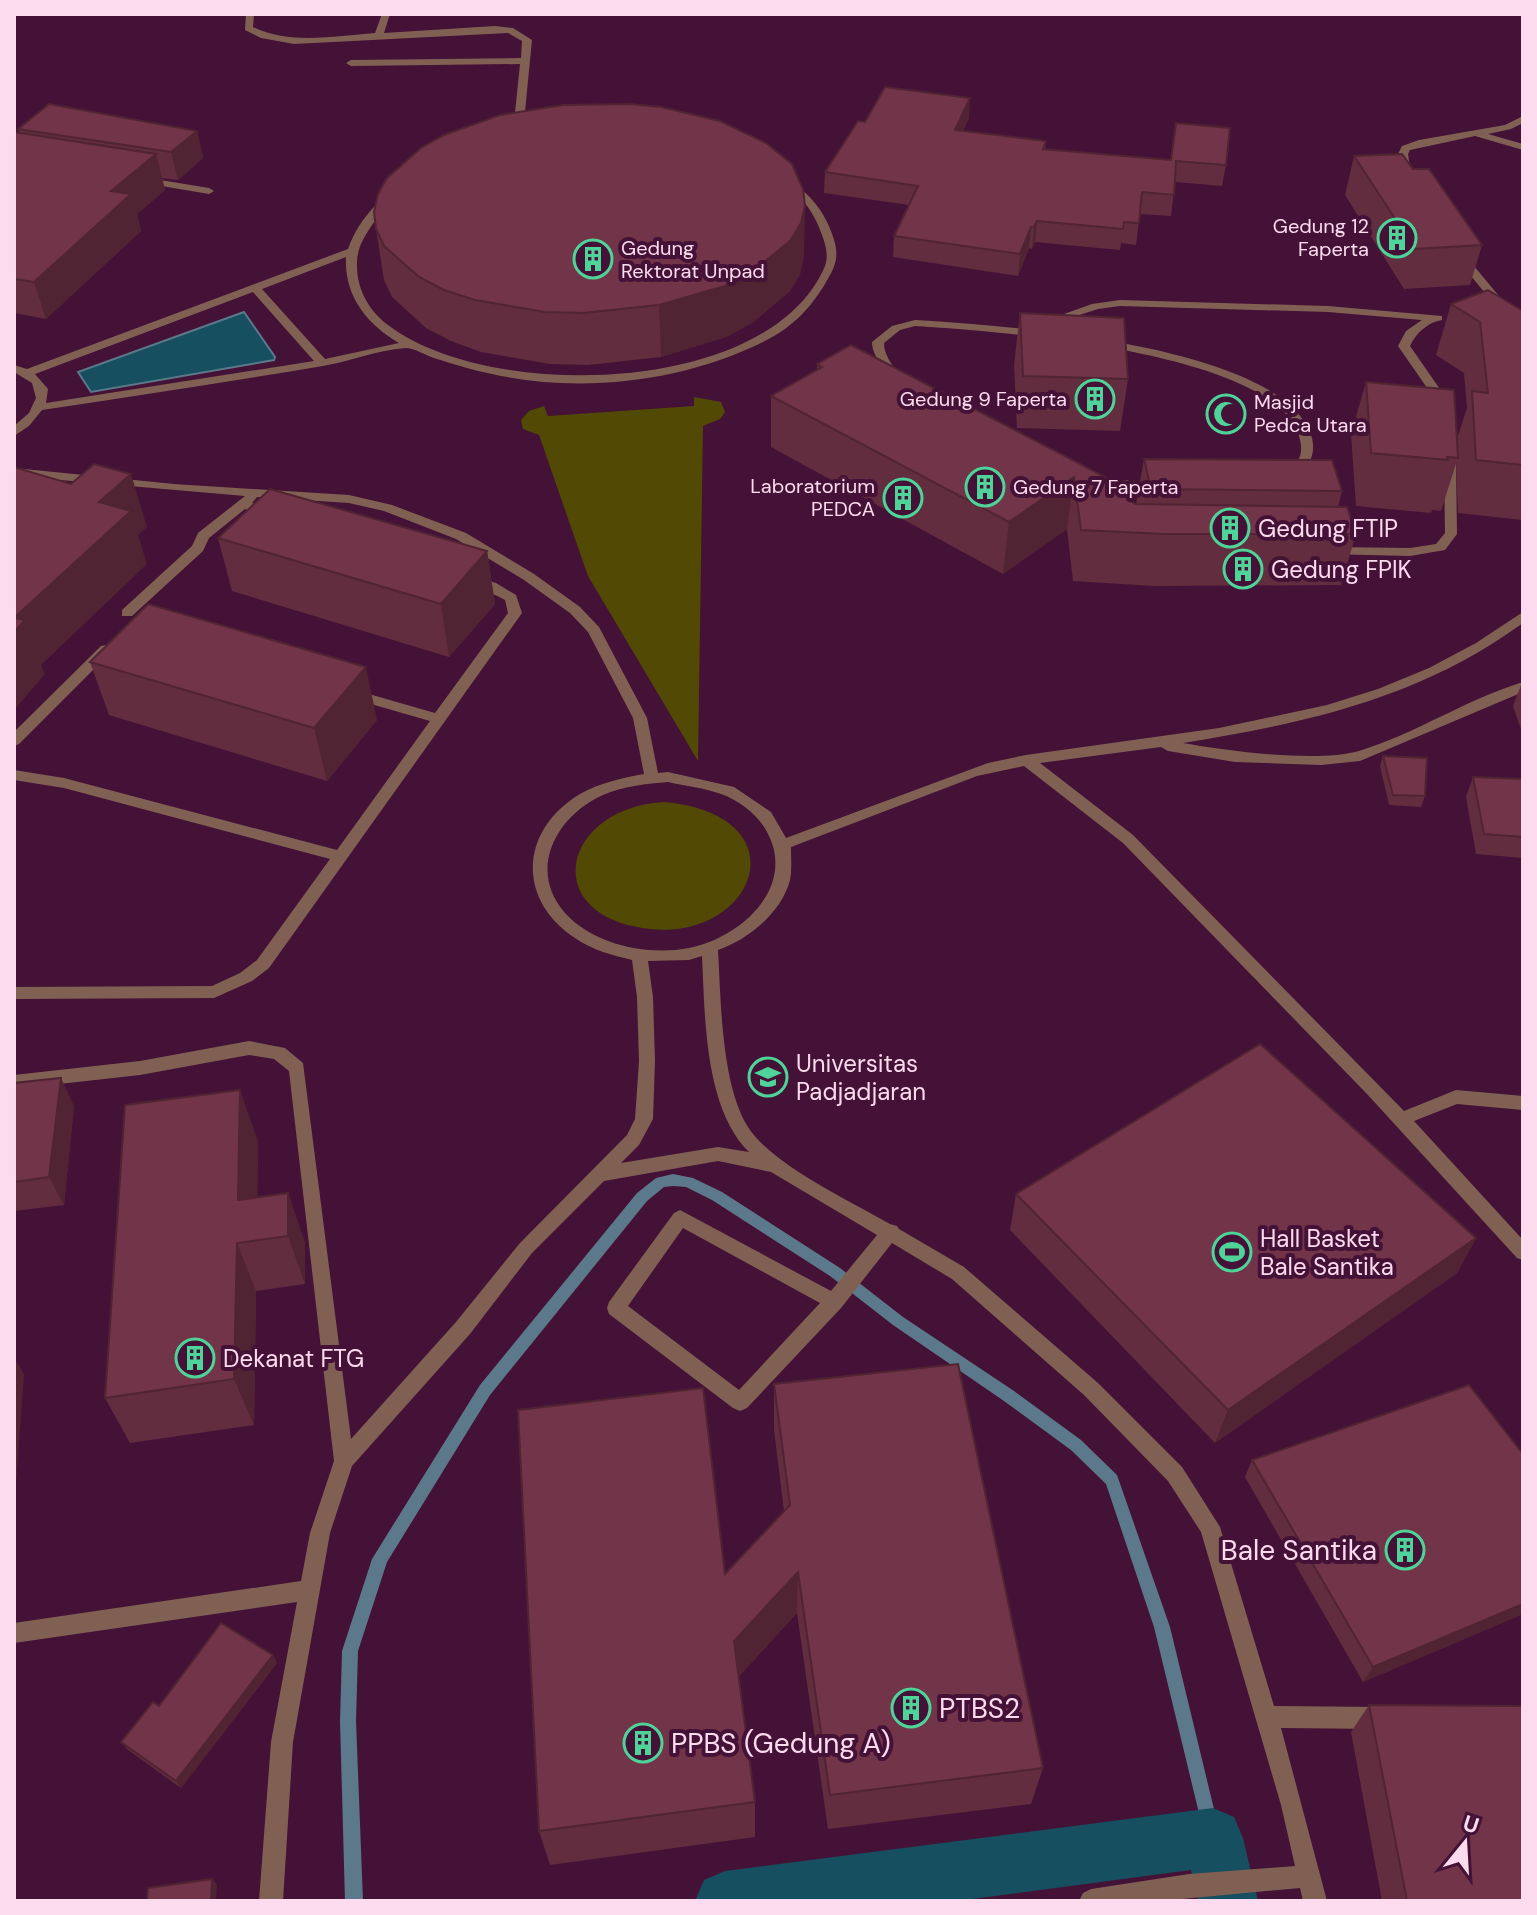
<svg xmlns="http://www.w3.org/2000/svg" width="1537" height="1915" font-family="'DM Sans',sans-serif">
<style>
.green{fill:#524905}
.water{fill:#164f5f;stroke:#5b798a;stroke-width:2}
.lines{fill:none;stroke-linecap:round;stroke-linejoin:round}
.stream{fill:#5b798a;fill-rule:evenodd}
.canal{fill:#164f5f;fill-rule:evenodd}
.lane{fill:#816054;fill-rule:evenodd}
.wall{fill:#622d3e}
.shaded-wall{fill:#502432}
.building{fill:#723448;stroke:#502432;stroke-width:2}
.labels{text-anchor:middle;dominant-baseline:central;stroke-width:8;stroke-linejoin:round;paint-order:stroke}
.far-poi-label{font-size:20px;fill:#fddbef;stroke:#441236;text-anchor:end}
.poi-label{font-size:24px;fill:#fddbef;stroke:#441236;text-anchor:start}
.near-poi-label{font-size:28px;fill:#fddbef;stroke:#441236;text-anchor:start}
</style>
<rect width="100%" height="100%" fill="#441236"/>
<!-- green -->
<g class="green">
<path d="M694,397L721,402L725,412L720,419L703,426L698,761L588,576L539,435L523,429L521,420L529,411L544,406L548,416L694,406Z"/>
<path d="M664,802C806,815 755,946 642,928C539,912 563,808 664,802Z"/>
</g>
<!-- water -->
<path class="water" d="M244,312L275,357L274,360L91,392L78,372Z"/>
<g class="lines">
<!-- stream -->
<path class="stream" d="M673,1174L693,1178L722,1192L840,1268L903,1317L1014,1391L1081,1440L1117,1475L1170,1627L1221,1838L1219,1844L1213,1846L1207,1844L1205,1838L1154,1627L1106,1484L1071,1450L1004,1401L893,1325L830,1276L712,1200L686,1187L673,1186L664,1187L647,1201L490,1395L387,1562L358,1651L356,1721L363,1901H345L340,1721L342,1651L372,1559L480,1385L637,1193L656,1178Z"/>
<!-- canal -->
<path class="canal" d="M1213,1808L1234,1817L1243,1838L1258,1901H1198L1191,1870L957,1901H695L704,1880L725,1871Z"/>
<!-- lane -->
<g class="lane">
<path d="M246,14H254L253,27C290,45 335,36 375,33L382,14H390L384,33L495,26L513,28L532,40L523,132L518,135L513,132L520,64L351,66L346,63L351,60L521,58L522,41L508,33L294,44L261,38L245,30Z"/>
<path d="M1523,116V123L1511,129L1488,134L1523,144V150L1475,136L1410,150L1408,154L1411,175L1402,173L1398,154L1402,146L1419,140L1505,125Z"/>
<path d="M585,134C607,135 629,133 651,136C710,141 802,165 828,224C836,243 841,256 830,275C814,305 794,327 763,342C682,382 580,394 492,374C472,370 453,364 434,358C425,355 414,348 406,348C376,350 346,363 317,367C226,382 134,396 42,410L29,426L14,436V426L29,413L36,398L32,383L14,372V365L27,369L348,249C382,158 502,145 585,134ZM585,140C656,142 785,147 818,225C823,237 830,253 825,266C770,397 488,402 388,325C369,311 356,288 357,263C357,248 364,237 372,225C418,158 512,150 585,140ZM346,257C344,296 367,324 399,343L325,359L262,289ZM253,292L314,361L46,403L48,389L35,374Z"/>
<path d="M142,177L209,188L214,191L209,194L138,182L137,180Z"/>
<path d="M1456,254H1464L1523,325V335L1519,334L1456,258Z"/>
<path d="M1120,300L1328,306L1442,316V320C1428,322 1416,333 1410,346L1451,405L1445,409L1441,408L1398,346L1406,331L1422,320L1328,312L1120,306L1098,309L1045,326L1039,323L1092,304Z"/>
<path d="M915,320C998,325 1286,344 1312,438C1315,451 1312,463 1301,470C1277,486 1241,487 1213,488C1171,489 1128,490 1086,483C1033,474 938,426 900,387C889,375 872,358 872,342L892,326ZM915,326C993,331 1273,350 1299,436C1302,446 1303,458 1294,464C1260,489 1114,484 1073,473C1031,461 884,392 884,343L900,330Z"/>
<path d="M1450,460L1456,464L1457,534L1445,550L1410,556L1326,554L1325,551L1331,547L1410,548L1436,544L1445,533L1444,464Z"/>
<path d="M14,468L174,484L349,495L392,505L466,533L534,574L580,607L599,627L647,718L658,773L668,772L734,787L771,812L786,838L988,763L1026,755L1219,728L1327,705L1378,689L1429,668L1476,643L1523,612V623C1420,698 1307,723 1183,743C1228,751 1316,763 1359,751C1415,734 1467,699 1523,682V692L1360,761L1321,765L1235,762L1168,751L1161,747L1040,763L1133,835L1404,1111L1456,1090L1523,1096V1110L1457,1104L1414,1121L1523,1240V1260L1517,1258L1367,1094L1123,843L1024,766L977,776L791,847C791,857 792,870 790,880C782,912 748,940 718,950C721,1000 721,1084 748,1127C771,1164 850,1201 890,1224L897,1226L899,1229L964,1267L1098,1383L1182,1467L1220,1527L1274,1706L1381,1707L1389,1710L1392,1718L1389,1726L1381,1729L1281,1728L1327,1901H1303L1300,1888L1161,1901H1079L1083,1893L1091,1889L1189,1874L1295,1866L1281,1805L1201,1532L1168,1481L1084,1395L952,1279L892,1243L841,1308L747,1408L740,1411L733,1408L609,1314L607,1308L609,1302L674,1213L680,1210L831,1291L877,1235L771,1172L718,1161L604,1181L532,1253L470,1334L352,1466L330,1533L293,1742L283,1901H259L271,1742L297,1602L14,1643V1623L301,1581L310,1533L334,1461L289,1071L274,1059L249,1055L140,1075L14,1089V1075L140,1061L249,1041L285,1048L303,1063L351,1439L456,1322L520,1243L627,1135L635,1119L639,1061L637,997L632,960C612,955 592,950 575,938C516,899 520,830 580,794C599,783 622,778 644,774L633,718L588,632L570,613L524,580L456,539L384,511L349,503L257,497L252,503L275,511V517L271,518L245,509L209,538L203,551L132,616H122V610L192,546L198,533L245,496L14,476ZM668,782C685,786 705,788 721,794C739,800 759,816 767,832C797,887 741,938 689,948C648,956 594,945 565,913C527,870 556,816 603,795C623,786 646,784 668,782ZM702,956C705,1015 704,1108 749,1152L718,1147L621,1163L639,1145L653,1119L655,1061L653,997L648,961L689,960ZM683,1228L820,1303L739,1390L628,1306Z"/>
<path d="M472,576L496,583L516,595L522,613L269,968L252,981L214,998L14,999V987L212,986L240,973L257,960L330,859L64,788L14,780V770L64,778L337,850L430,721L350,698L348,695L355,690L435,713L508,613L505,600C493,593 476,588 465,580Z"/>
<path d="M106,645L113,649L111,652L19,744L14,746V732L101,646Z"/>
</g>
</g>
<!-- wall -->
<g class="wall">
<path d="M969,118L963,131L1046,141L1045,149L1226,165L1222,186L1175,182L1171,216L1140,214L1136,245L1121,243L1120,250L1035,242L1032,249L1029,248L1018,276L893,257L894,236L909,205L824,193L825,172L865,122Z"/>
<path d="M18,129L197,131L203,158L178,180L162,178L165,190L137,214L141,231L46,319L14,313V132L20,133Z"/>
<path d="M1354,156L1413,169L1482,245L1470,285L1404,289L1345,195Z"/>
<path d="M376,229L804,256L800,274L790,291L752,323L726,337L661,357L588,365L550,364L481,352L451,341L426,328L392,297L384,280Z"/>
<path d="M1451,304L1523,311V520L1458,513L1456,464L1441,511L1432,510L1431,513L1356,506L1351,434L1366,382L1457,439L1467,408L1464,373L1436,355Z"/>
<path d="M1020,313L1128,379L1120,431L1017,428L1014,365Z"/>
<path d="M817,364L1134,492L1133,502L1136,504L1144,459L1342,491L1338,507L1356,534L1341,585L1154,586L1073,581L1067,529L1003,574L771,447V396L817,370Z"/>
<path d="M218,538L487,551L495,604L449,657L232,591Z"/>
<path d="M90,662L377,720L327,781L109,715Z"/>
<path d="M1521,685H1523V735L1513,706Z"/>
<path d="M1383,756L1425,796L1421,807L1389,805L1380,766Z"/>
<path d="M1473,777L1523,779V858L1476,854L1466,797Z"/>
<path d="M14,1083L74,1106L64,1205L14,1211Z"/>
<path d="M258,1141L257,1197L288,1193L305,1243V1284L256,1291L254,1425L130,1443L105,1398Z"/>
<path d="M1016,1194L1476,1238L1457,1273L1215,1443L1010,1230Z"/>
<path d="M774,1384L1043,1768L1031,1804L828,1829L797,1613L738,1677L755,1802V1837L550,1865L539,1831L725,1574L784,1511L774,1430Z"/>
<path d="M1523,1454V1614L1363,1682L1245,1477L1252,1460Z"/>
<path d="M277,1663L181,1788L127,1749L121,1742L159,1706Z"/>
<path d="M1369,1705L1523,1901H1382L1351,1732Z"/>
</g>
<!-- shaded-wall -->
<g class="shaded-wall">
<path d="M970,98L969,118L953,151L955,130Z"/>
<path d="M197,131L203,158L178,180L171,152Z"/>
<path d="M156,154L165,190L137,214L141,231L46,319L34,282L111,191Z"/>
<path d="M805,206L804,256L800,274L790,291L752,323L726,337L661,357L659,305Z"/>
<path d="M1037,221L1035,242L1032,249L1034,227Z"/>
<path d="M1031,227L1029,248L1018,276L1020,254Z"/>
<path d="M131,474L147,527L138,535L147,564L41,665L45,674L14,710V618L99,502Z"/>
<path d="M1074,477L1067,529L1003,574L1009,522Z"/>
<path d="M487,551L495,604L449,657L441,604Z"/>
<path d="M366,667L377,720L327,781L314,728Z"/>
<path d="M61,1078L74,1106L64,1205L49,1177Z"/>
<path d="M240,1090L258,1141L257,1240L238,1200Z"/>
<path d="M288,1193L305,1243V1284L288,1236Z"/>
<path d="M1476,1238L1457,1273L1215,1443L1228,1410Z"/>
<path d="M237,1243L256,1291L254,1425L234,1379Z"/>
<path d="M14,1358L24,1374L15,1498L14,1496Z"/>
<path d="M798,1572L797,1613L735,1681L734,1641Z"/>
<path d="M1523,1604V1614L1363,1682L1373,1667Z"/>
<path d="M273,1655L277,1663L181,1788L176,1781Z"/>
<path d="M212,1879L217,1885L216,1901H211Z"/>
</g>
<!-- building -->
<g class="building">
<path d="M885,87L970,98L955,130L1046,141L1043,149L1171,160L1176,123L1230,128L1226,165L1176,161L1174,195L1142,192L1139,223L1124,222L1123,229L1037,221L1034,227H1031L1020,254L894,236L918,186L825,172L858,121L865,122Z"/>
<path d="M49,104L197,131L171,152L18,129Z"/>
<path d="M629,104L661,107L720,121L766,143L792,164L803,189L805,206L801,223L790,241L752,272L725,286L659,305L583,313L545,312L475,300L444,290L419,277L384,246L376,229L374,212L378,194L387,178L421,148L444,135L500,115L563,105Z"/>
<path d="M14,132L156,154L111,191L131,194L34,282L14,279Z"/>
<path d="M1402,154L1413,169H1429L1482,245L1415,249L1354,156Z"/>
<path d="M1488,290L1523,311V465L1476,460L1472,391L1488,393L1480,322L1451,304Z"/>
<path d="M1020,313L1124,318L1128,379L1023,376Z"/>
<path d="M851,345L1134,492L1128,499L1135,504L1347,507L1356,534H1164L1081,530L1074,477L1009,522L771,396L822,367L817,364Z"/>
<path d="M1366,382L1454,390L1458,458L1447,457L1448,460L1371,453Z"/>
<path d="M1144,459L1332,460L1342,491L1151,489Z"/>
<path d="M94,464L131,474L99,502L131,511L14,618V467L71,484Z"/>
<path d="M270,489L487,551L441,604L218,538Z"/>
<path d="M148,604L366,667L314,728L90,662Z"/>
<path d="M14,618L25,620L14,632Z"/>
<path d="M1383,756L1427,758L1425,796L1393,795Z"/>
<path d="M1473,777L1523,779V837L1484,834Z"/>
<path d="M1260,1044L1476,1238L1228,1410L1016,1194Z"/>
<path d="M61,1078L49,1177L14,1182V1083Z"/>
<path d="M240,1090L238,1200L288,1193V1236L237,1243L234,1379L105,1398L125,1105Z"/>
<path d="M958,1364L1043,1768L830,1795L798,1572L734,1641L755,1802L539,1831L518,1410L703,1388L725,1574L790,1505L774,1384Z"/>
<path d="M1469,1385L1523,1454V1604L1373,1667L1252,1460Z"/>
<path d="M221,1623L273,1655L176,1781L121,1742L153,1702L159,1706Z"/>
<path d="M1369,1705L1523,1706V1901H1407Z"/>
<path d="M212,1879L211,1901H147L148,1888Z"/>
</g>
<!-- icons -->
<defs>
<g id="building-ring" transform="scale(2)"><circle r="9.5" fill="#441236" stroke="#4ed399" stroke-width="1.5"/><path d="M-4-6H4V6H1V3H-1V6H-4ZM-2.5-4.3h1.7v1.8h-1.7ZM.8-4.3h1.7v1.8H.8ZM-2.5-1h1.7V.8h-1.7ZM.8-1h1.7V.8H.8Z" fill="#4ed399"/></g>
<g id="mosque-ring" transform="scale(2)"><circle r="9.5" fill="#441236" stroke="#4ed399" stroke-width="1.5"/><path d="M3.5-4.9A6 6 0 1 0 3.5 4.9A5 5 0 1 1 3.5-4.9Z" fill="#4ed399"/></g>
<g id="university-ring" transform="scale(2)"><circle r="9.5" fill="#441236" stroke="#4ed399" stroke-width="1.5"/><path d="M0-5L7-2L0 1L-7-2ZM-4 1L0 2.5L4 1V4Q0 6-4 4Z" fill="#4ed399"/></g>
<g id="stadium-ring" transform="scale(2)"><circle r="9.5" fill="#441236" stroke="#4ed399" stroke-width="1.5"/><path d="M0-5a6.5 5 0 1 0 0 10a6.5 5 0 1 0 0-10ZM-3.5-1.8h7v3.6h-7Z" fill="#4ed399"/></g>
</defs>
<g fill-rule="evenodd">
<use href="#building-ring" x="1397" y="238"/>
<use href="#building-ring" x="593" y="259"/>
<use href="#building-ring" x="1095" y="399"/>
<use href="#mosque-ring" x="1226" y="414"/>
<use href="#building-ring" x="985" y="487"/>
<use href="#building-ring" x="903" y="498"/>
<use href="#building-ring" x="1230" y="528"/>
<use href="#building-ring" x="1243" y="569"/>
<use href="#university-ring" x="768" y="1077"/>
<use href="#stadium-ring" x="1232" y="1252"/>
<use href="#building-ring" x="195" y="1358"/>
<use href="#building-ring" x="1405" y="1550"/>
<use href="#building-ring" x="911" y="1708"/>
<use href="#building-ring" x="643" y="1743"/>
</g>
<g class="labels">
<!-- far-poi labels -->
<g class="far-poi-label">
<text x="1369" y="226">Gedung 12<tspan x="1369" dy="23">Faperta</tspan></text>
<text x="621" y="248" text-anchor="start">Gedung<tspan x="621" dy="23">Rektorat Unpad</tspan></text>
<text x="1067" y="399">Gedung 9 Faperta</text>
<text x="1254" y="402" text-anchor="start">Masjid<tspan x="1254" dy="23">Pedca Utara</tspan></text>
<text x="875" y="486">Laboratorium<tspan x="875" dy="23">PEDCA</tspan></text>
<text x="1013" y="487" text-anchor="start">Gedung 7 Faperta</text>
</g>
<!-- poi labels -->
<g class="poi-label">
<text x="1258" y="528">Gedung FTIP</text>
<text x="1271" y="569">Gedung FPIK</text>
<text x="796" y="1063">Universitas<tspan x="796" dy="28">Padjadjaran</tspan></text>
<text x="1260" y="1238">Hall Basket<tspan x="1260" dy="28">Bale Santika</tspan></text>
<text x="223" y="1358">Dekanat FTG</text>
</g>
<!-- near-poi labels -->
<g class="near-poi-label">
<text x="1377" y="1550" text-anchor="end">Bale Santika</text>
<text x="939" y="1708">PTBS2</text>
<text x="671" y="1743">PPBS (Gedung A)</text>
</g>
</g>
<!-- border -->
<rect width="1537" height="1915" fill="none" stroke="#fddbef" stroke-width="32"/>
<!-- north arrow -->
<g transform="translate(1465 1843) rotate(18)" stroke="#441236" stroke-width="6" paint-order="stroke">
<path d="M0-6L14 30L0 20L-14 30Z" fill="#fddbef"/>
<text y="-12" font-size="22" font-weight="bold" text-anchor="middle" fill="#fddbef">U</text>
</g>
</svg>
